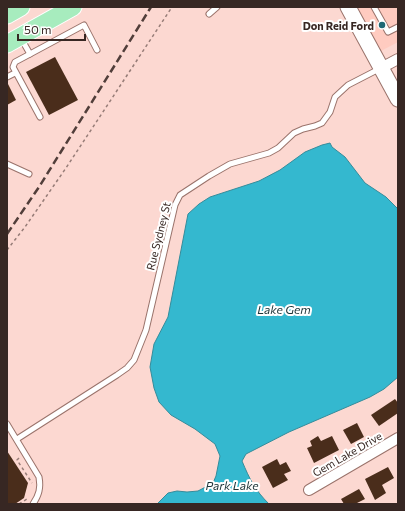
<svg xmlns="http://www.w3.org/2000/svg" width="405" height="511" font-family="Commissioner,sans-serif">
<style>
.built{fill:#ffcbc0}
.water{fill:#34b8cf;stroke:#358c9b}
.building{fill:#4a2d1b}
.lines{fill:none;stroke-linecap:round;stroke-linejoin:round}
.lane-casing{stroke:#9a736b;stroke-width:7}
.street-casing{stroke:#9a736b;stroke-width:12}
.secondary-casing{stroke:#9a736b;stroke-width:17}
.primary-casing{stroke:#fff;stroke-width:19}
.path{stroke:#967c77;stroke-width:1.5;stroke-dasharray:3 3;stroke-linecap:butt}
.lane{stroke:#fff;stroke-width:5}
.street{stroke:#fff;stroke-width:10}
.secondary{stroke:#fff;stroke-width:15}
.primary{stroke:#a7ecbe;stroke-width:17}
.rail{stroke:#513e3a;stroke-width:2.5;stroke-dasharray:8 4;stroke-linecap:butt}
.poi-dot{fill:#1f6875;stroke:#fff;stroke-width:1.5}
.labels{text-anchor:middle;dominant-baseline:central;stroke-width:4;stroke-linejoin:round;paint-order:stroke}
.poi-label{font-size:11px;font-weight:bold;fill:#372723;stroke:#fff;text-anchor:end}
.street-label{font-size:11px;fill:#372723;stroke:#fff}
.water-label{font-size:12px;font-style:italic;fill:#1e3438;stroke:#fff}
</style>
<rect width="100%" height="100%" fill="#fcd8d1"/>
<!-- built -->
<path class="built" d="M357,7H398V42L381,51Z"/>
<!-- water -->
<path class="water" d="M330,143L332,147L345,157L365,183L386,197L398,209V377L384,389L370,397L289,432L246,454L242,461C250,480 255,490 269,504H157L168,493L177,491L187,492L198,491L213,483L216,476L220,456L215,444L195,429L171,415L159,402L154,388L150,367L154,344L168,317L188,214L199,204L210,197L259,181L280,170L305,152L322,145Z"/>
<!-- building -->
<g class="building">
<path d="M55,57L78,100L49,115L26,72Z"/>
<path d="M7,82L16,100L7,105Z"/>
<path d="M395,399L398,403V413L379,426L371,415Z"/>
<path d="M357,423L364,437L351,444L343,430Z"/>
<path d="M318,436L321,441L332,436L339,450L314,463L307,448L312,446L310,441Z"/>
<path d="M7,451L28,483L24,498L15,504H7Z"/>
<path d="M277,459L280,465L286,462L291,471L284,474L288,480L273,488L262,467Z"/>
<path d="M388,467L394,478L382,485L386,493L375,500L365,479Z"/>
<path d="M359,489L365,499L355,504H344L341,499Z"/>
</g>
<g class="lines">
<!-- lane casing -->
<g class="lane-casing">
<g id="lane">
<path d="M374,7L388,32L398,27"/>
<path d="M209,14L217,7"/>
<path d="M22,40L30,54L84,25L97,50"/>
<path d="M30,54L15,62L13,67L40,117"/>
<path d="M7,77L15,73"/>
<path d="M7,164L29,174"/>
<path d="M7,424L39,477C41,488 39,495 33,504"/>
<path d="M17,439L117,375L127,368L134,360L146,330L175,205L180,195L209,176L230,164L269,153L278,148L294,133L303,129L315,126L322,123L330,112L335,97L348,85L381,68"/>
</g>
</g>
<!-- street casing -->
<g class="street-casing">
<g id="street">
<path d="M381,68L398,59"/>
<path d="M309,490L398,438"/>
</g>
</g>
<!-- secondary casing -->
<g class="secondary-casing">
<path id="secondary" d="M348,7L398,99"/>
</g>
<!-- primary casing -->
<g class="primary-casing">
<g id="primary">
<path d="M7,15L21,7"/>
<path d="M7,44L73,7"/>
</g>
</g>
<!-- path -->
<g class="path">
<path d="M7,250L25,227L66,168L172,7"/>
<path d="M19,458L17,460L32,483"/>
<path d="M19,504L27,499"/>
</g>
<!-- lane -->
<use href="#lane" class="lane"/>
<!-- street -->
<use href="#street" class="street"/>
<!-- secondary -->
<use href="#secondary" class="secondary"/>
<!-- primary -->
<use href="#primary" class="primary"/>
<!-- rail -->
<path class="rail" d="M7,234L39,187L151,7"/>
</g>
<!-- markers -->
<circle class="poi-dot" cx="382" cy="25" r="4"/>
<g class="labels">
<!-- poi labels -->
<g class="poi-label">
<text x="374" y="25">Don Reid Ford</text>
</g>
<!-- street labels -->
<g class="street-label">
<text transform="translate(158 236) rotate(-76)">Rue Sydney St</text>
<text transform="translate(347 454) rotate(-30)">Gem Lake Drive</text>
</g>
<!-- water labels -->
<g class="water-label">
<text x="284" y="309">Lake Gem</text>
<text x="232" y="485">Park Lake</text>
</g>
</g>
<!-- border -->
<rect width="405" height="511" fill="none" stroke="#372723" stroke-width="16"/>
<!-- scale -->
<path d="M18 34v6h67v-6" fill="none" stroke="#372723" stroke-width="2"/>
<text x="24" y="34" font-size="12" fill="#372723" stroke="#ffffff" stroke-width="3" paint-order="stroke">50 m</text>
</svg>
